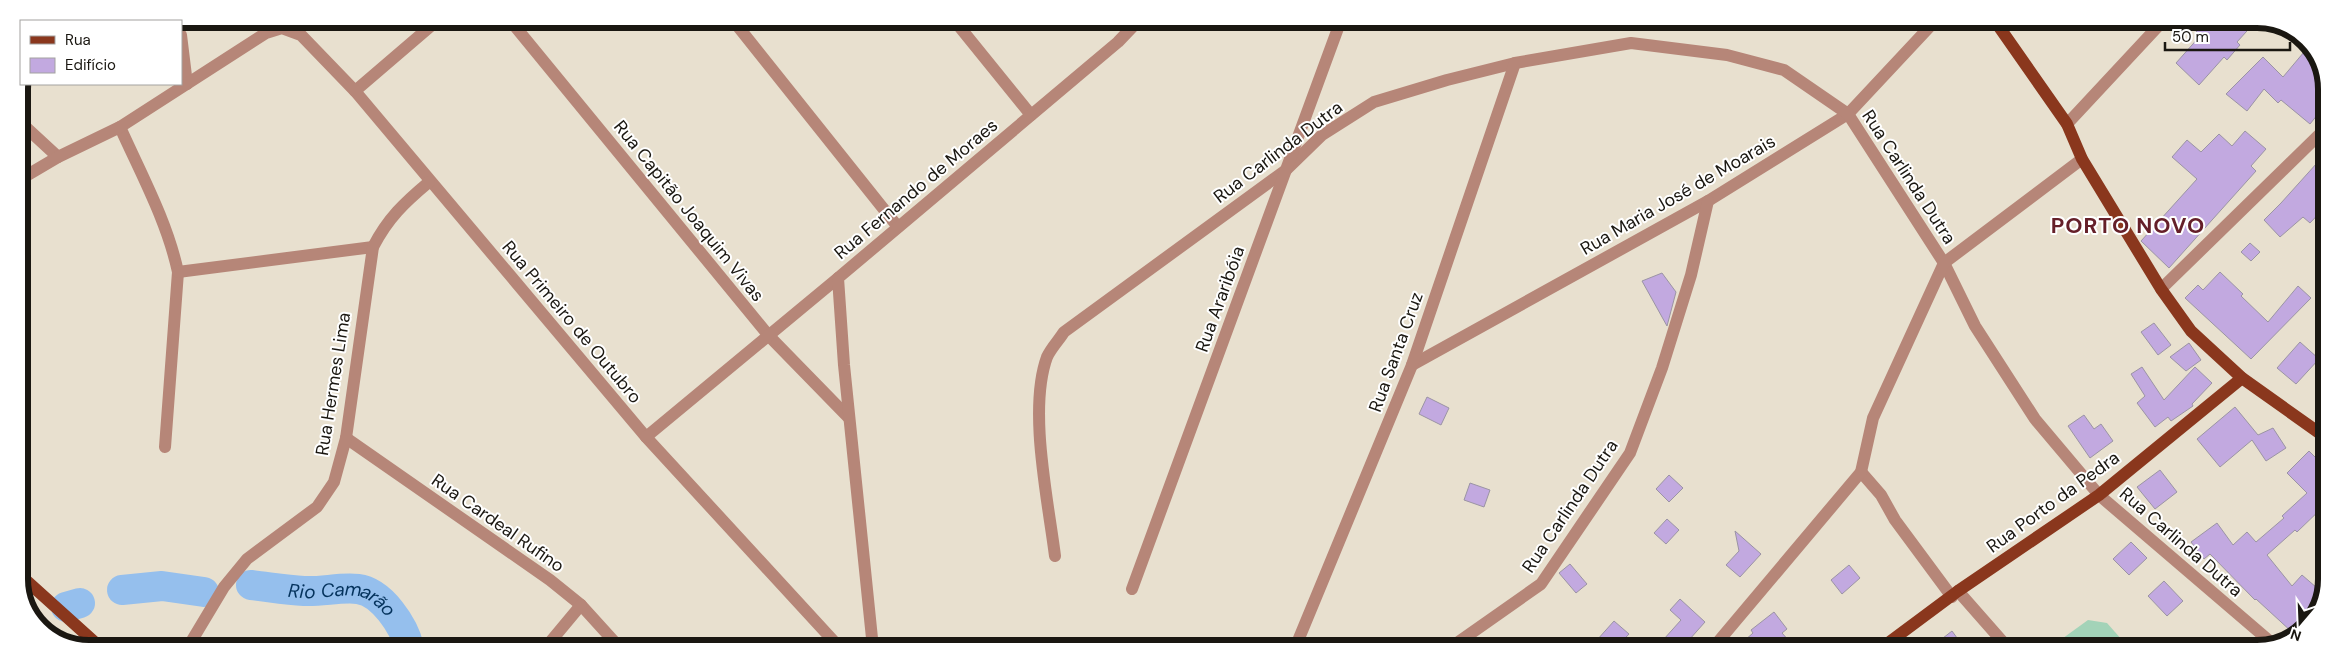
<svg xmlns="http://www.w3.org/2000/svg" width="2345" height="668" font-family="'DM Sans',sans-serif">
<style>
.green{fill:#a3d3b8}
.lines{fill:none;stroke-linecap:round;stroke-linejoin:round}
.river{stroke:#95bfed;stroke-width:30}
.building{fill:#c2a9e0;stroke:#9b94a4}
.minor{stroke:#b68678;stroke-width:12}
.major{stroke:#8a371d;stroke-width:12}
.labels{text-anchor:middle;dominant-baseline:central;stroke-width:4;stroke-linejoin:round;paint-order:stroke}
.street-label{font-size:18px;fill:#1a1711;stroke:#fff}
.water-label{font-size:19px;font-style:italic;fill:#04325c;stroke:#fff}
.district-label{font-size:22px;font-weight:bold;letter-spacing:1px;fill:#651f29;stroke:#fff}
.rim{fill:none;stroke:#1a1711;stroke-width:6}
</style>
<rect width="100%" height="100%" fill="#e8e0cf"/>
<!-- green -->
<path class="green" d="M2088,620L2107,623L2130,649H2048Z"/>
<g class="lines">
<!-- river -->
<g class="river">
<path id="s1" d="M251,585C269,587 286,590 304,591C322,592 340,587 358,589C382,592 404,626 409,647"/>
<path d="M122,590L162,586L204,592"/>
<path d="M66,607L80,603"/>
</g>
</g>
<!-- building -->
<g class="building">
<path d="M2205,21H2256L2237,42L2240,45L2227,60L2224,57L2199,85L2176,63L2200,36L2196,32Z"/>
<path d="M2304,52L2318,64L2326,84V104L2310,124L2281,100L2278,103L2264,89L2247,111L2226,94L2263,57L2283,77Z"/>
<path d="M2245,131L2266,149L2251,166L2256,171L2169,268L2141,241L2197,179L2172,157L2187,140L2201,152L2219,134L2232,146Z"/>
<path d="M2326,153V206L2310,223L2303,217L2280,237L2264,220L2281,203Z"/>
<path d="M2250,243L2260,252L2251,261L2241,252Z"/>
<path d="M2220,272L2243,294L2241,296L2268,322L2298,286L2311,298L2251,359L2185,298L2198,285L2203,290Z"/>
<path d="M1662,273L1676,292L1667,326L1642,281Z"/>
<path d="M2154,323L2171,345L2158,355L2141,332Z"/>
<path d="M2300,342L2319,359L2296,384L2277,368Z"/>
<path d="M2189,343L2201,360L2186,371L2170,357Z"/>
<path d="M2142,367L2164,400L2195,367L2212,383L2192,404L2193,406L2171,421L2168,417L2155,427L2137,403L2145,396L2131,374Z"/>
<path d="M1427,397L1449,408L1441,425L1419,414Z"/>
<path d="M2235,407L2258,435L2273,428L2286,448L2266,461L2252,440L2220,467L2197,439Z"/>
<path d="M2084,415L2094,429L2101,424L2113,441L2090,458L2068,426Z"/>
<path d="M2309,451L2324,466V506L2297,532L2295,530L2267,555L2292,586L2302,575L2324,594L2314,612L2293,633L2256,599L2255,600L2210,554L2204,559L2191,542L2217,523L2233,545L2247,532L2256,542L2284,518L2282,516L2307,493L2287,473Z"/>
<path d="M2160,470L2177,492L2155,509L2137,487Z"/>
<path d="M1669,475L1683,488L1669,502L1656,489Z"/>
<path d="M1470,483L1490,490L1484,507L1464,500Z"/>
<path d="M1667,519L1679,530L1666,544L1654,533Z"/>
<path d="M1735,531L1761,554L1740,577L1726,565L1739,551Z"/>
<path d="M2131,542L2147,558L2129,575L2113,559Z"/>
<path d="M1570,564L1587,584L1576,593L1559,573Z"/>
<path d="M1849,565L1860,578L1842,594L1831,580Z"/>
<path d="M2164,581L2183,601L2167,616L2148,596Z"/>
<path d="M1680,599L1705,622L1681,649H1655L1681,620L1670,610Z"/>
<path d="M1774,612L1787,629L1782,633L1796,649H1735L1753,633L1751,630Z"/>
<path d="M1614,621L1629,634L1615,649H1607L1597,640Z"/>
<path d="M1952,631L1965,649H1929Z"/>
</g>
<g class="lines">
<!-- minor -->
<g class="minor">
<path d="M175,19L178,21"/>
<path d="M509,19L769,336L849,418"/>
<path d="M732,19L898,227"/>
<path d="M954,20L1031,115"/>
<path d="M181,35L187,84"/>
<path d="M355,91L439,19"/>
<path d="M19,121L58,157"/>
<path d="M2067,124L2163,21"/>
<path d="M120,127C141,174 167,221 178,272L165,447"/>
<path d="M19,180L58,157L120,127L266,33L282,28L301,35L355,91L646,437L840,648"/>
<path d="M178,272L373,247"/>
<path d="M2161,289L2326,128"/>
<path d="M1412,365L1708,201L1848,114L1935,21"/>
<path d="M646,437L838,278"/>
<path d="M346,438L550,580L581,605L620,648"/>
<path d="M1861,472L1881,495L1895,520L1952,597"/>
<path d="M1055,556C1048,500 1028,409 1047,357C1051,348 1059,340 1064,332L1286,170L1322,135L1374,102L1447,80L1515,63L1631,43L1727,55L1784,70L1848,114L1944,263L1975,326L2035,419L2099,495L2273,644"/>
<path d="M1132,589L1341,20"/>
<path d="M1958,591L2009,649"/>
<path d="M24,596L33,587"/>
<path d="M188,647L224,587L247,559L317,507L334,482L346,438L373,247C388,218 404,203 429,182"/>
<path d="M546,647L581,605"/>
<path d="M873,648L844,365L838,278L1118,42L1139,20"/>
<path d="M1295,648L1412,365L1515,63"/>
<path d="M1450,648L1541,584L1630,453L1662,368L1691,275L1708,201"/>
<path d="M1712,649L1861,472L1873,418L1944,263L2082,159"/>
</g>
<!-- major -->
<g class="major">
<path d="M1995,21L2067,124L2082,159L2161,289L2191,331L2242,378L2325,437"/>
<path d="M19,574L100,647"/>
<path d="M1880,649L1958,591L2099,495L2242,378"/>
</g>
</g>
<g class="labels">
<!-- street labels -->
<g class="street-label">
<text transform="translate(1278 152) rotate(-37)">Rua Carlinda Dutra</text>
<text transform="translate(1909 177) rotate(57)">Rua Carlinda Dutra</text>
<text transform="translate(916 189) rotate(-40)">Rua Fernando de Moraes</text>
<text transform="translate(1678 195) rotate(-30)">Rua Maria José de Moarais</text>
<text transform="translate(689 211) rotate(51)">Rua Capitão Joaquim Vivas</text>
<text transform="translate(1220 299) rotate(-70)">Rua Araribóia</text>
<text transform="translate(572 322) rotate(50)">Rua Primeiro de Outubro</text>
<text transform="translate(1396 352) rotate(-70)">Rua Santa Cruz</text>
<text transform="translate(333 384) rotate(-81)">Rua Hermes Lima</text>
<text transform="translate(2053 502) rotate(-36)">Rua Porto da Pedra</text>
<text transform="translate(1570 506) rotate(-56)">Rua Carlinda Dutra</text>
<text transform="translate(498 523) rotate(35)">Rua Cardeal Rufino</text>
<text transform="translate(2181 542) rotate(41)">Rua Carlinda Dutra</text>
</g>
<!-- water labels -->
<g class="water-label">
<text stroke="none"><textPath href="#s1" startOffset="94">Rio Camarão</textPath></text>
</g>
<!-- district labels -->
<g class="district-label">
<text x="2128" y="225">PORTO NOVO</text>
</g>
</g>
<!-- crop -->
<path d="M0 0H2345V668H0ZM89 28H2257A61 61 0 0 1 2318 89V579A61 61 0 0 1 2257 640H89A61 61 0 0 1 28 579V89A61 61 0 0 1 89 28Z" fill="#fff" fill-rule="evenodd"/>
<path class="rim" d="M89 28H2257A61 61 0 0 1 2318 89V579A61 61 0 0 1 2257 640H89A61 61 0 0 1 28 579V89A61 61 0 0 1 89 28Z"/>
<!-- legend -->
<rect x="20" y="20" width="162" height="65" fill="#ffffff" stroke="#a3a2a0"/>
<rect x="30" y="36" width="25" height="8" fill="#8a371d" stroke="#a3a2a0"/>
<text x="65" y="45" font-size="15" fill="#1a1711">Rua</text>
<rect x="30" y="58" width="25" height="15" fill="#c2a9e0" stroke="#a3a2a0"/>
<text x="65" y="70" font-size="15" fill="#1a1711">Edifício</text>
<!-- north arrow -->
<g transform="translate(2300 623) rotate(199)" stroke="#ffffff" stroke-width="4" paint-order="stroke">
<path d="M0-4L9 19L0 12L-9 19Z" fill="#1a1711"/>
<text y="-8" font-size="14" font-weight="bold" text-anchor="middle" fill="#1a1711">N</text>
</g>
<!-- scale -->
<path d="M2165 42v8h125v-8" fill="none" stroke="#1a1711" stroke-width="2.5"/>
<text x="2172" y="42" font-size="15" fill="#1a1711" stroke="#ffffff" stroke-width="4" paint-order="stroke">50 m</text>
</svg>
